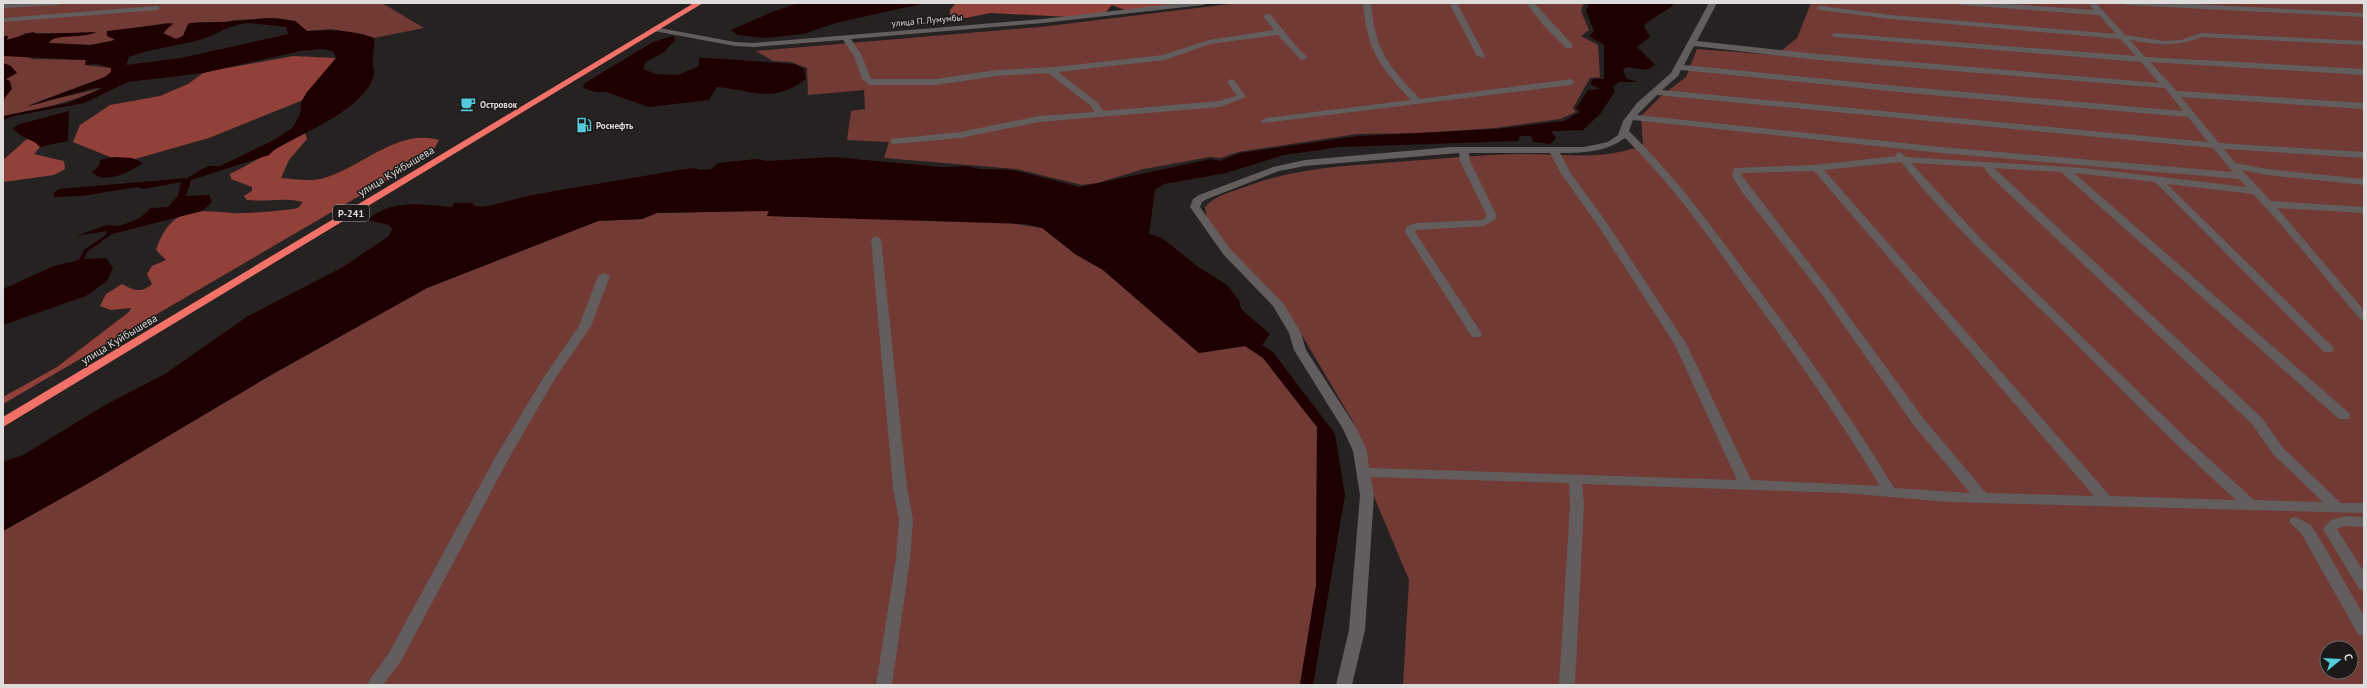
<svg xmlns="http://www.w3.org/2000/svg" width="2367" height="688" font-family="'PT Sans',sans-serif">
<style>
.green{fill:#713a35;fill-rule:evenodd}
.forest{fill:#92403a}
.water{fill:#1f0000;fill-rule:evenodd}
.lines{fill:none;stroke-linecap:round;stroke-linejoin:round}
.minor{fill:#635e5d;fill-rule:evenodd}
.highway{fill:#f27168;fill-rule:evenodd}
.labels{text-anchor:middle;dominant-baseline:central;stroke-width:3;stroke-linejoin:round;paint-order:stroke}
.far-street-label{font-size:9px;fill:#dfdcdc;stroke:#1d1919}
.far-poi-label{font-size:9px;font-weight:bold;fill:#dfdcdc;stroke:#1d1919;text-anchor:start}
.shield{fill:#1d1919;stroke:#a5a2a2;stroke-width:1}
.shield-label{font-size:10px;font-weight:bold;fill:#dfdcdc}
.street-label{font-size:11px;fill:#dfdcdc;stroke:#1d1919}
</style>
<rect width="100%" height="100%" fill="#272222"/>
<!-- green -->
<g class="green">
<path d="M3,3H382L424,28L374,38L362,34L331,29L307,31L295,21L277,18L235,20L225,22H199L187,25L183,36L176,39L163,35L167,28L173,25L168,23L136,28L107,43L90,45L48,43L55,37L94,33H25L18,37L6,40L8,36H3Z"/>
<path d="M1238,3H1584L1581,11L1589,30L1581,36L1598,45L1600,77L1590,78L1573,108L1576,112L1560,119L1495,128L1421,133L1357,134L1238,152L1221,158L1210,157L1144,169L1097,183L1082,185L1016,169L884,158L889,142L847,140L851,111L865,109L864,90L808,95L807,68L791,62L773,61L756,51L1040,27Z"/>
<path d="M1811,3H2364V685H1403L1409,580L1375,499L1355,425L1293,320L1208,225L1205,207C1215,196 1228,193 1242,188C1294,168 1342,166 1396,162C1437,159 1477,155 1517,154C1562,153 1600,162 1643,145L1641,116L1660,97L1686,77L1697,49L1776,55L1797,38ZM2327,648H2351V672H2327Z"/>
<path d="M23,55L32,59L86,60L85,65L111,68V72L105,77L29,105L103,88C70,103 39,109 3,116L6,79L11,66L3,63V56Z"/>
<path d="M747,211H769L767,216L1004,222L1042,228L1052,234L1075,254L1103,270L1199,353L1245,346L1263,358L1317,427L1316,586L1300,685H3V531L94,480L271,375L427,288L598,221L642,219L657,213Z"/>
</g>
<!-- forest -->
<g class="forest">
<path d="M956,3H1193L1125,10L1112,5L1105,13L1070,17L990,13L966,18L953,17L950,14V10Z"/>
<path d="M293,56L336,58L303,100L209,138L135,159L110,157L73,142L80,125L110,105L160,96L188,84L203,73L211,71Z"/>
<path d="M305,133L307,139L289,160L281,178C294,179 311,182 324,178C362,167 398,128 439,140L434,149L419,161L3,404V397L57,367L129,312L131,308L111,310L100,306L106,294L122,284C133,290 141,294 152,284L147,274L152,266L166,260L156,250C170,209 192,209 231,213C246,214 283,211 298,208L303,202C285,197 266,202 247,200L244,196L252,191V187L231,179L230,174C256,161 279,147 305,133Z"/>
<path d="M27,139L36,142L40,147L34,154L64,161L65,169L54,175L3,182V160Z"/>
</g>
<!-- water -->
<g class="water">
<path d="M799,3H925L836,23L803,34L764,38L737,35L731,30L772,12Z"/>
<path d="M1589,3H1675C1665,13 1653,16 1644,26L1650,37L1637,47L1655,65L1646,70L1628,67L1623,69L1626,78L1637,82H1619L1613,87L1615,91L1601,113L1583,130L1551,131L1556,138L1550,144L1533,142L1531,136H1520L1518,141L1340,147L1284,155L1226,173L1164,184L1155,190L1149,234L1162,238L1197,266L1227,285L1239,300L1241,309L1270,334L1262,345L1273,352L1335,434L1345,495L1313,685H1300L1316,586L1317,427L1263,358L1245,346L1199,353L1103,270L1075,254L1042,228L1025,224L767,216L769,211L657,213L642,219L598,221L427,288L271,375L94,480L3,531V462L25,454L105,405L165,374L248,316L343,267L389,236L392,229L389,225L367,220C394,198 420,205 452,207L454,203H472L474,206C486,209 513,199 527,196C575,187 624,180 672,171L694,168L700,170L711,169L718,163L756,159L767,161L833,157L942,167L965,166L980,169L1013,170L1080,187L1211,159L1220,161L1240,153L1359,136L1496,129L1564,121L1580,112L1576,108L1588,90L1600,89L1590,84L1593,79H1604V45L1589,36L1594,31L1586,11Z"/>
<path d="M269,18L295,21L307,31C330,30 352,30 374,38C375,47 373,52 373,60C372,65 375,70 374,75C366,108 302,134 275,149L269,155L191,180L186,196L209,195L212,202L202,211L112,234L88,251L84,259L106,258L113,268L107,281L86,296L3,325V289L54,266L79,260L84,250L106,235L107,231L76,236L107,225L120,226L140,218L151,208L168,207L178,196L181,182L144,189L137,187L82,196L54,197V193L59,189L187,178L208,166H220L274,140L292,128L300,115L301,102L307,92L336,58L333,51L322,49L301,51L203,73L128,82L84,103L14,116L3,120V116L68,103L102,88H94L26,107L105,77L111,72V68L96,64L85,65L86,60L3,56V36H8L7,40L33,32L37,34L96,32C85,39 53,33 49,43L90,45L116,40L107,36V31L173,23L163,33L176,39L183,36L189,23L225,22ZM249,23L286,27L288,34L181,58L126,65L129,57C152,48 175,47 199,40C216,35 231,24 249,23Z"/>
<path d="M673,36L675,40L664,52L646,62L643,69L656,74L678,75L699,66V58H709L795,64L804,69L806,79C771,105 755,90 717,87L709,100L649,107L606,92H596L583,88L585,83L653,42Z"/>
<path d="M3,63L11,66L17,73L6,79L10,81L12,89L3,100Z"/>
<path d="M69,111L68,141L40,147C31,137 22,140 13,128L20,124Z"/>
<path d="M115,157L132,158L143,163C131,171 105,186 92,172L99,166L100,160Z"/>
</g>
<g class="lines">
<!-- minor -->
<g class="minor">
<path d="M63,3L59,5L3,8V4Z"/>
<path d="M1182,3H1207L1203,5L1043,23L851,39L862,56L871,79H936L997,70L1055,67L1163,55L1209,40L1274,30L1263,16L1267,14H1270L1295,45L1308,58L1301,60L1278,35L1210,44L1165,60L1058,72L1098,103L1103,111L1219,101L1237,96L1227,82L1231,79L1234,80L1246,97L1220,107L1039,122L960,138L894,144L891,143V139L960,132L1039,116L1094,112L1091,106L1048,73L997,76L936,85H869L862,79L854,56L843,40L753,47L735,46L654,31L650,29L654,27L735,42L753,43L1043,19Z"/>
<path d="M1363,3H1371C1375,51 1388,65 1420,99L1571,79L1575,82L1571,85L1263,123L1261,121L1266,118L1411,100C1379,66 1367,50 1363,3Z"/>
<path d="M1449,3H1457L1485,56L1484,58L1477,56Z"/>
<path d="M1526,3H1534L1572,44V48H1566L1544,26Z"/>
<path d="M1709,3H1717L1697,41L1818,54L2159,83L2141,62L1835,37L1831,35L1835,33L2136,56L2120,39L1891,19L1820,10L1816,8L1820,6L1891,15L2116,34L2099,15L1961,5L1957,3H1994L2094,10L2088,3H2096L2125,35L2164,41L2181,40L2201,33L2364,41V45L2202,37C2175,47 2158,45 2130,40L2145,57L2364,69V75L2150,62L2177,91L2364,103V109L2181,97L2219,143L2364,152V158L2224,149L2235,163L2267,169L2364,179V185L2267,175L2242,170L2271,201L2364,207V213L2277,208L2364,310V320L2360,319L2284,228L2253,194L2167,184L2332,346L2334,349L2332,352H2324L2155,182L2074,173L2349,413L2350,416L2349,419H2339L2061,172L1994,168L2262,418L2283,448L2341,503H2364V513L1949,502L1844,493L1582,484L1584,505L1575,685H1559L1570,505L1569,483L1371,477L1374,495L1365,630L1352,685H1336L1349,630L1360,495L1353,451L1343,429L1294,350L1289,333L1273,306L1223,254L1190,207L1193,199L1199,195L1273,167L1305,160L1451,147H1584L1608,142L1618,135L1623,121L1637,103L1671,73ZM1694,46L1818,60L2165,88L2183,111L1919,88L1684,65ZM1681,70L1919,94L2188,117L2208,142L1662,90L1678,76ZM1657,95L2213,148L2233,172L1941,147L1637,115ZM1633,120L1941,153L2239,179L2247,187L2084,168L1906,157L1900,152L1897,153L1896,156L1814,165L1734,168L1732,176L1742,192L1821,293L1913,424L1970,493L1894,488C1850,415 1801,346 1750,278C1712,227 1675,176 1629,131ZM1625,138C1669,181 1704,230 1739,279C1788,346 1837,414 1880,486L1751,480L1687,345L1609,226L1570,172L1560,153C1583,153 1606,152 1625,138ZM1459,153L1460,161L1486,214V218L1482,220L1417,223L1407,226L1405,232L1472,337H1480L1482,334L1415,232L1416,230L1484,226L1496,219V214L1470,161L1469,153H1550L1560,172L1599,227L1675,345L1737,480L1369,468L1367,451L1357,429L1306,350L1301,333L1284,304L1231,250L1200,207L1202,202L1207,199L1279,171L1305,166ZM1901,162C1951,225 2011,280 2069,337C2124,392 2178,448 2236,500L2110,496L1824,170ZM1911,163L1984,167L1989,175L2252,424L2273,454L2323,502L2254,500L2185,437L1983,241ZM1814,171L2094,496L1986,493L1923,418L1829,289L1742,176V173Z"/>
<path d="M2123,3H2173L2364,13V17L2127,5Z"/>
<path d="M156,6H159V10L3,22V18Z"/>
<path d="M876,236L881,239L907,488L913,520L910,559L892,685H876L896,559L899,520L893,488L871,239Z"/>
<path d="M604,273L610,276L591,326L556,377L510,456L401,661L383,685H366L389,653L496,456L544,377L579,326L598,276Z"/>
<path d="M2345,516L2364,517V527L2345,526L2337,529L2364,572V591L2359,589L2323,529L2331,520Z"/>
<path d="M2296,517L2311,525L2321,541L2364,616V636L2358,634L2301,533L2289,522L2291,518Z"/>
</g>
<!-- highway -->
<path class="highway" d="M694,3H703L3,427V417Z"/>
</g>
<!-- icons -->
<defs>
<g id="cafe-bare" transform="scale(1.2)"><path d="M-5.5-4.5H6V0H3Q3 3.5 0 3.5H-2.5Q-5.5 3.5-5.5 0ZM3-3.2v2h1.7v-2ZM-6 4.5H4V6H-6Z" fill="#52cbda" stroke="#1d1919" stroke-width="2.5" paint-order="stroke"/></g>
<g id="fuel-bare" transform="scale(1.2)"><path d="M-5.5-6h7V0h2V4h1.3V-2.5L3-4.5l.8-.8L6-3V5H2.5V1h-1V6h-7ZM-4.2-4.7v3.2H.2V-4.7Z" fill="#52cbda" stroke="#1d1919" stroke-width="2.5" paint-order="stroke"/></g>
</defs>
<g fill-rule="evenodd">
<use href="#cafe-bare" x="468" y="104"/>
<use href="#fuel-bare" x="584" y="125"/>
</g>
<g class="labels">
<!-- far-street labels -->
<g class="far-street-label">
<text transform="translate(927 20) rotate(-5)">улица П. Лумумбы</text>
</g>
<!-- far-poi labels -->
<g class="far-poi-label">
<text x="480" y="104">Островок</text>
<text x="596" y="125">Роснефть</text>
</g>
<!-- shield labels -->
<rect class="shield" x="333" y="205" width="36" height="16" rx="3"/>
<g class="shield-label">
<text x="351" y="213">Р-241</text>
</g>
<!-- street labels -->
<g class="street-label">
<text transform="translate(396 171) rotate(-31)">улица Куйбышева</text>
<text transform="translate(119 339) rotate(-31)">улица Куйбышева</text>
</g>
</g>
<!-- border -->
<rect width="2367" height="688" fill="none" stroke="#dfdcdc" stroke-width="8"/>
<!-- north arrow -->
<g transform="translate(2339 660) rotate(72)"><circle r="19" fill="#1d1919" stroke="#6b6767"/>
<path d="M0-3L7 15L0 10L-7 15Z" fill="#52cbda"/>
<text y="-6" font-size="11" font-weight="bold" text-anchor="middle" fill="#dfdcdc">С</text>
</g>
</svg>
